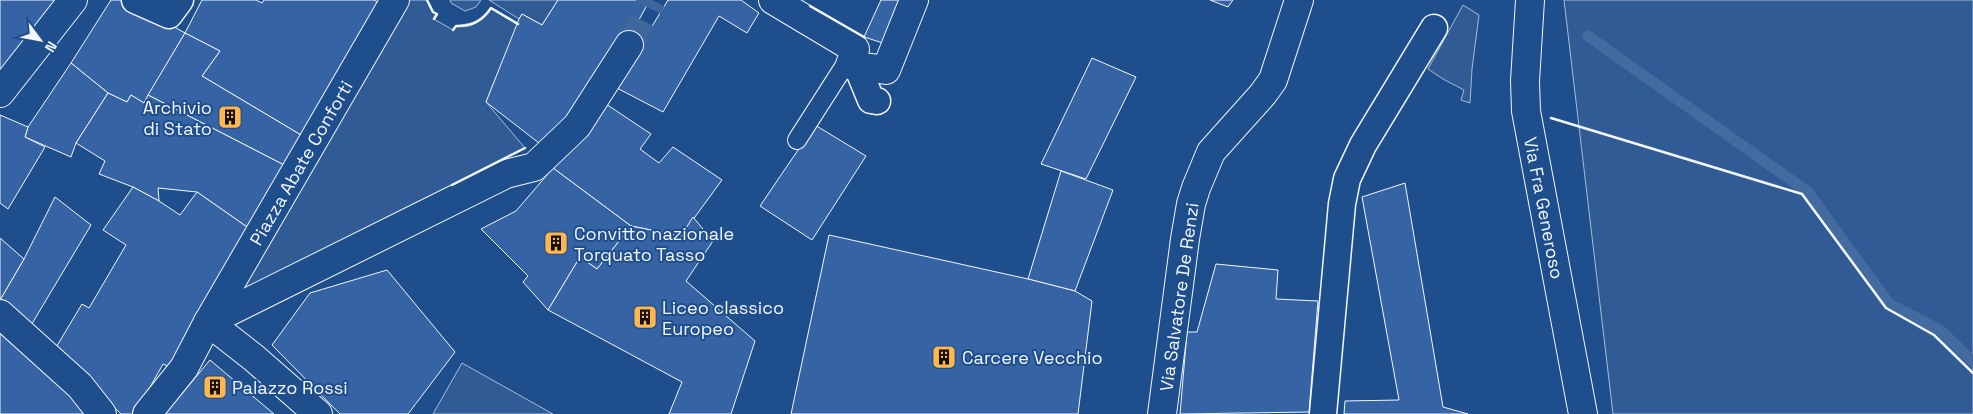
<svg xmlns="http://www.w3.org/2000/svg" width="1973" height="414" font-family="'Space Grotesk',sans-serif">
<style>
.built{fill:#305b95;stroke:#a8bbd7}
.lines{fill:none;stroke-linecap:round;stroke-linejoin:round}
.stream{stroke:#446ba0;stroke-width:11}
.building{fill:#3563a3;stroke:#f2f6ff}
.minor-tunnel{stroke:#3f679d;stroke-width:28;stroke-dasharray:28 14;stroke-linecap:butt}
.service-casing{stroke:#f2f6ff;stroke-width:20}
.pedestrian-casing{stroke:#f2f6ff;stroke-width:29}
.minor-casing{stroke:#f2f6ff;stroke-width:30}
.secondary-casing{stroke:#f2f6ff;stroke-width:30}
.service{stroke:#1f4e8c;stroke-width:18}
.pedestrian{stroke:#1f4e8c;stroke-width:26}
.minor{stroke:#1f4e8c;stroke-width:28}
.secondary{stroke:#1f4e8c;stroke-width:28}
.wall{stroke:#f2f6ff;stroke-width:2.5}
.labels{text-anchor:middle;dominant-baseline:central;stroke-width:4;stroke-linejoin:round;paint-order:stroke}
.poi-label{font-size:18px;fill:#f2f6ff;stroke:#1f4e8c;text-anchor:start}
.street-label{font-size:18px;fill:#f2f6ff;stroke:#1f4e8c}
</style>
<rect width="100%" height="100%" fill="#1f4e8c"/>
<!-- built -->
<g class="built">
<path d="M401,0H427L433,12L437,14L434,19L453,30L456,26L477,22L483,18L491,8L518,24L486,102L525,148L252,287H246L244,282Z"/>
<path d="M450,0H481L476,7L465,11L451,3Z"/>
<path d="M489,0H558L542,25L522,14L519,19Z"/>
<path d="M1564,0H1973V414H1613Z"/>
<path d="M1463,5L1479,15L1472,69L1470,103L1461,100L1464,90L1443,79L1428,69Z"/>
<path d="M462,363L553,414H433Z"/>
</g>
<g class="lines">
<!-- stream -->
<path class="stream" d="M1588,36L1808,192L1889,304L1940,330L1973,362"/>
</g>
<!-- building -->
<g class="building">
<path d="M0,0H63L0,84Z"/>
<path d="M111,0H126L185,33L144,103L131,95L127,102L108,93L71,63Z"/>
<path d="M202,0H256L262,3L264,0H374L385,6L306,138L202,76L220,51L185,33Z"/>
<path d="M558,0H650L622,50L548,150L486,102L519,19L522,14L542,25Z"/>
<path d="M668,0H741L759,13L747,33L719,16L663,112L615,87Z"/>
<path d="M881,0H900L886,44L864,37Z"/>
<path d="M1210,0H1233L1228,7Z"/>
<path d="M185,33L220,51L202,76L306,138L288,167L148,95Z"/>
<path d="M1092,58L1136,77L1086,179L1041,164Z"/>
<path d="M71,63L108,93L76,143L71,157L25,137L28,127Z"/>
<path d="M108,93L127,102L131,95L144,103L148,95L288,167L250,229L197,192L158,188L159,201L133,187L99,174L105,161L76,143Z"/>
<path d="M603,102L651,134L640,149L659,163L673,147L722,180L681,236L631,226L553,168Z"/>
<path d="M0,115L28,127L25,137L45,147L8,209L0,203Z"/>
<path d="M815,125L866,156L812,240L760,206Z"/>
<path d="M553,168L631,226L597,269L580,257L548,310L523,282L528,276L481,229L516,211Z"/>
<path d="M1061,171L1113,190L1075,291L1028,279Z"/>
<path d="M1405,183L1443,407L1468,414H1344L1345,401L1399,400L1362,197Z"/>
<path d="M133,187L159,201L180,215L197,192L250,229L170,367L163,364L135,414H121L55,349L82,304L89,308L126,245L103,230Z"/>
<path d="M55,197L91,225L30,327L0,302V300L24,259Z"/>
<path d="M693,217L713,241L686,281L755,341L731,414H669L682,382L548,310L580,257L597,269L631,226L681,236Z"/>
<path d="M829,235L1028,279L1075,291L1092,301L1078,414H791Z"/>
<path d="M0,238L24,259L0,300Z"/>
<path d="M1216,264L1278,270L1276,299L1318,301L1309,412L1180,414L1187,332H1197Z"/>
<path d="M387,270L455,352L408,414H340L272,345L310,293Z"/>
<path d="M0,331L90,412L88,414H0Z"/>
<path d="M210,360L274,414H165Z"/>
</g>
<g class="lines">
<!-- minor-tunnel -->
<path class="minor-tunnel" d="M629,45L652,0"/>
<!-- service casing -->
<g class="service-casing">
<path id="service" d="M797,140L852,54"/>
</g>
<!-- pedestrian casing -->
<g class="pedestrian-casing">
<g id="pedestrian">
<path d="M135,0L169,15L180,0"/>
<path d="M857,66L871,100L877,101"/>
<path d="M1323,414L1342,204L1347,179L1363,145L1434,28"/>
</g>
</g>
<!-- minor casing -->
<g class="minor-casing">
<g id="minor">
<path d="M773,0L855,49L850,65L886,70L914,0"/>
<path d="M0,93L73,0"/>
<path d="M0,314L80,386L102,414"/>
<path d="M208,322L506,174L534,167L577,126L629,45"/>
<path d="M208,322L254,358L318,414"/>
<path d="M147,414L184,368L208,322L395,0"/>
<path d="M1162,414L1185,239L1191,204L1196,188L1211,152L1263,94L1273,80L1299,0"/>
</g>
</g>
<!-- secondary casing -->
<g class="secondary-casing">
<path id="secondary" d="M1530,0L1525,81L1526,111L1583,414"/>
</g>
<!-- service -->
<use href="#service" class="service"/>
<!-- pedestrian -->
<use href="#pedestrian" class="pedestrian"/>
<!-- minor -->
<use href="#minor" class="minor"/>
<!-- secondary -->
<use href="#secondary" class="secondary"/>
<!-- wall -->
<g class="wall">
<path d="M427,0L433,12L437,14L434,19"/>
<path d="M810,6L864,37"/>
<path d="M453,30L456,26C471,27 483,20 491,8L518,24"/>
<path d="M1551,118L1802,194L1886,308L1934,335L1973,373"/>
<path d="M452,185L525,148"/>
</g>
</g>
<!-- icons -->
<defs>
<g id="building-square" transform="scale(1.25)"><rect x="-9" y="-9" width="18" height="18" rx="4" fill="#ffb74d" stroke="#1f4e8c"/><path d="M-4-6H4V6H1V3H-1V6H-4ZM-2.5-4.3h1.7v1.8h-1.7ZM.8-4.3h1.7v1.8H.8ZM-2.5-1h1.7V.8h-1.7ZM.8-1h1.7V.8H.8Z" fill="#111"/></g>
</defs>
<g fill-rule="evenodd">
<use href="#building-square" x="230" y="117"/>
<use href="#building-square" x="556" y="243"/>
<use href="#building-square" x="645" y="317"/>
<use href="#building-square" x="944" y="357"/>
<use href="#building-square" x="215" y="387"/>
</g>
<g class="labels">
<!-- poi labels -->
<g class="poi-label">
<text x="212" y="107" text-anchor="end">Archivio<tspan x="212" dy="21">di Stato</tspan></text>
<text x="574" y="233">Convitto nazionale<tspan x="574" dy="21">Torquato Tasso</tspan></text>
<text x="662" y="307">Liceo classico<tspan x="662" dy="21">Europeo</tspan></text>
<text x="962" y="357">Carcere Vecchio</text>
<text x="232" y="387">Palazzo Rossi</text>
</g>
<!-- street labels -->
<g class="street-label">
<text transform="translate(301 163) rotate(-60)">Piazza Abate Conforti</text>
<text transform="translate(1544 208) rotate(79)">Via Fra Generoso</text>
<text transform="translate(1179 297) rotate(-82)">Via Salvatore De Renzi</text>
</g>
</g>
<!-- north arrow -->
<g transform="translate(40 40) rotate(122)" stroke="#1f4e8c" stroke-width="4" paint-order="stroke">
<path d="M0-4L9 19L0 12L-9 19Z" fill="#f2f6ff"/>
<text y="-8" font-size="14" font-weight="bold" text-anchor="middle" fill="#f2f6ff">N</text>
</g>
</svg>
